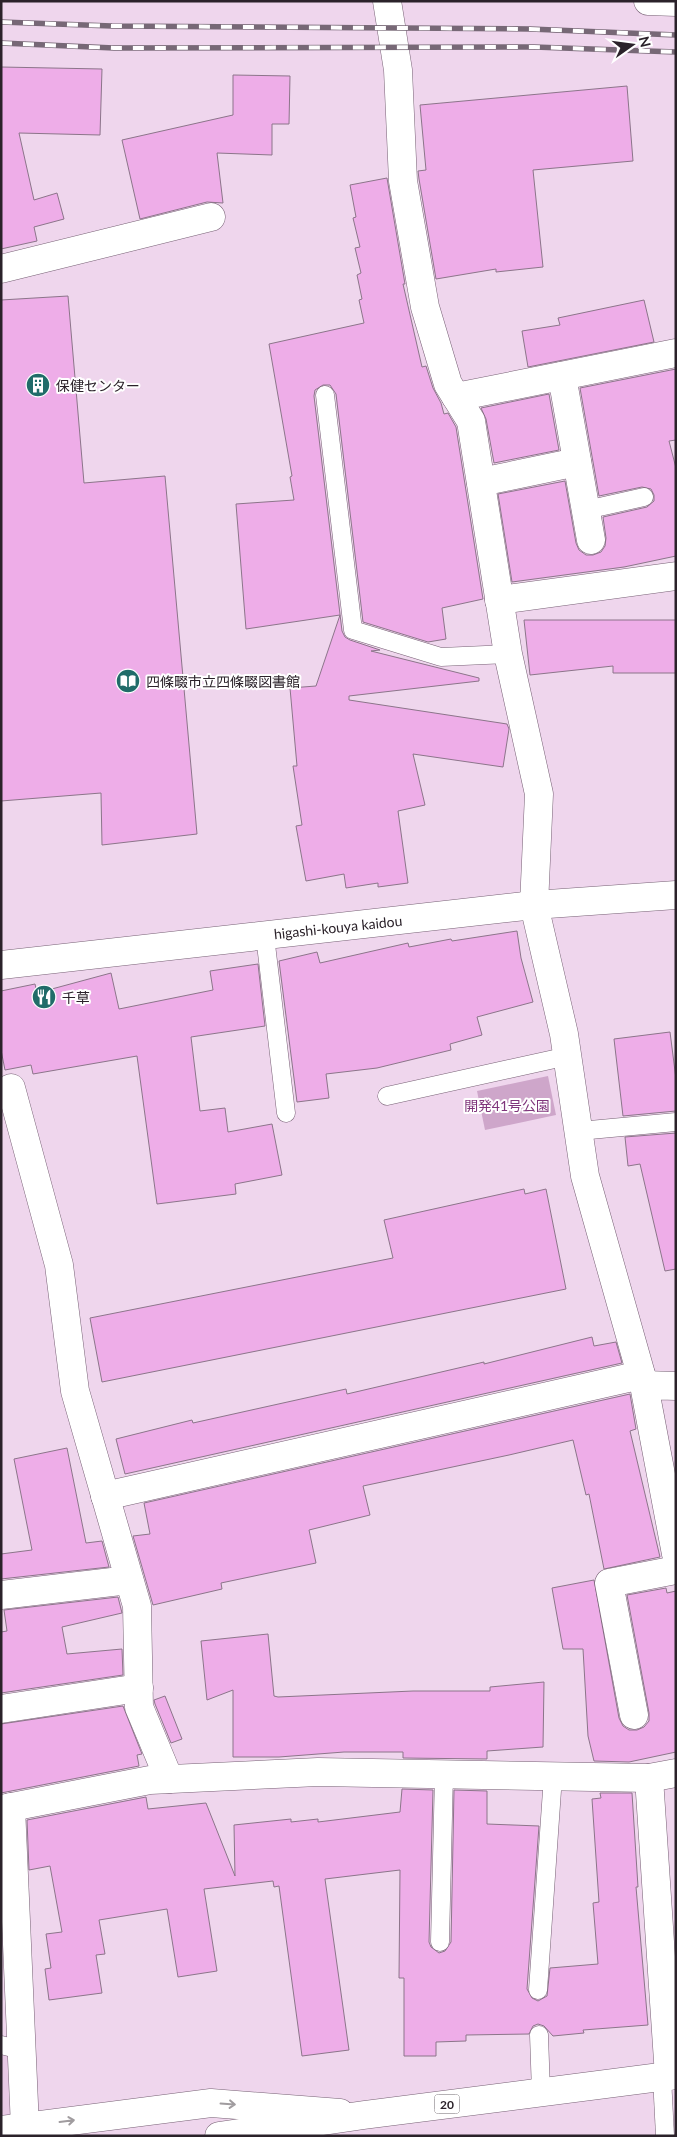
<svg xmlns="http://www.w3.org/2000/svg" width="677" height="2137" font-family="Lato,'Noto Sans JP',sans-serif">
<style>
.built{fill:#e8c9e5}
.green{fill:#cea6ca}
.building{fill:#eeade8;stroke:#8c758a}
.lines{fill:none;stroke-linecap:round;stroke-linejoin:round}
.lane-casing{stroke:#776175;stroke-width:19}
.street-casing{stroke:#776175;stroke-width:29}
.secondary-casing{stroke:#776175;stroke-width:29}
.primary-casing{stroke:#776175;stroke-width:29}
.lane{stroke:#fff;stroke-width:18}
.street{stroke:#fff;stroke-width:28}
.secondary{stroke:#fff;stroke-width:28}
.primary{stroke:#fff;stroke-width:28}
.rail-casing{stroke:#776876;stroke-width:5.5}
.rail{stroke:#fff;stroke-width:4;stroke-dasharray:11;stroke-linecap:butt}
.oneway{stroke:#a09c9f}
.labels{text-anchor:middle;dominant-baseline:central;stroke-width:4;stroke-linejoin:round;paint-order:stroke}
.shield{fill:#fff;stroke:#6b646a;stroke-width:1}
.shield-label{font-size:12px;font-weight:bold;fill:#2b222a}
.poi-label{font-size:14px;fill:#2b222a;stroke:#fff;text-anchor:start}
.street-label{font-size:14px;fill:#2b222a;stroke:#fff}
.park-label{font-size:14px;fill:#7f357b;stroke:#fff}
</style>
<rect width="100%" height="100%" fill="#efd6ed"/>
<!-- built -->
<path class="built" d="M1,2053L11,2056L16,2120L1,2121Z"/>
<!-- green -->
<path class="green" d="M548,1076L556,1115L485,1130L477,1091Z"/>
<!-- building -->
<g class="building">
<path d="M1,67L102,69L100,135L19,133L34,200L57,193L64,219L34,227L37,241L1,249Z"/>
<path d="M233,75L290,76L289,124H272V155L217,153L223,203L207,202L140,219L122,140L233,115Z"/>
<path d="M627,86L633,161L533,170L543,267L496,272V269L436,279L419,179L418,171L426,170L420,105Z"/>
<path d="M387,178L405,284H403L422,367L426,366L433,388L441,403L444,414L448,413L456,427L483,599L442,608L446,639L428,642L363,622L336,394L330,385H323L315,390L314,396L342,631L345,637L350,640L380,650L371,651L479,678V681L349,696V700L507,724L509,729L503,767L413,754L425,805L398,811L408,883L378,887V883L346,888L344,874L306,881L296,826L302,825L293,766H297L290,688L316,686L340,615L246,629L236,504L294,500L290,477L292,476L269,344L364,323L359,300L362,299L357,275L361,273L355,248L360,247L353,218L356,217L350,185Z"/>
<path d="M68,296L84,483L165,476L197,834L102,845L101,793L1,801V300Z"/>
<path d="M644,300L654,342L528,367L522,331L560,325L558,318Z"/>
<path d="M676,369V440L669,441L676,468V556L624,567L512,582L498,494L565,481L576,543L579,550L586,555H593L601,552L605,546L606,538L603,517L647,507L654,501V495L651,489L642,487L599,496L580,388Z"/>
<path d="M549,394L559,450L494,463L486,419L481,408Z"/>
<path d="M524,620H676V673H613V666L530,675Z"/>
<path d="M517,931L521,958L533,1002L477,1017L482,1035L450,1044L451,1050L377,1068L326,1074L329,1098L297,1102L279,961L317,952L320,963L408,943L409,947L451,939L452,941Z"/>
<path d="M258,964L265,1026L191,1037L200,1111L225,1108L228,1132L272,1124L282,1175L235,1184L236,1194L157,1204L137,1056L33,1074L31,1065L5,1070L1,1050V991L35,984L37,993L111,973L119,1009L213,990L210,971Z"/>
<path d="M670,1032L676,1079V1111L623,1116L614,1039Z"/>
<path d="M676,1133V1269L665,1271L640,1164L628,1166L625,1137Z"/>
<path d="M524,1189L525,1194L546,1189L566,1289L102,1382L90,1318L393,1258L384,1220Z"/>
<path d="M592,1337L594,1346L616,1342L622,1363L125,1474L116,1439L192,1420L193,1423L346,1389L347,1394L484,1362V1364Z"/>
<path d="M630,1394L636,1429L630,1431L660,1557L604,1569L589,1494L586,1495L573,1440L509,1455L363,1486L370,1515L309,1530L316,1563L221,1583L222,1589L153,1605L133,1536L150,1534L144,1503Z"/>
<path d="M67,1448L86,1543L102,1541L109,1567L1,1579V1554L32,1550L14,1459Z"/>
<path d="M594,1580L619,1718L623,1726L629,1730H637L644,1727L649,1721V1713L627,1595L666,1588L667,1593L676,1591V1752L629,1762L594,1761L588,1736L583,1649H563L552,1588Z"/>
<path d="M118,1597L122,1613L62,1627L67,1654L122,1649L123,1675L1,1693V1632L7,1631L4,1610Z"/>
<path d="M268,1634L274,1696L278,1697L413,1691H490V1687L544,1682L543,1747L487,1751V1759L403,1758V1752H344L279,1757H233V1690L207,1700L201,1641Z"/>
<path d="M165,1696L182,1739L171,1743L155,1704L154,1700Z"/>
<path d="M123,1706L142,1754L137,1755L139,1766L1,1793V1724Z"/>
<path d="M402,1789L433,1790L429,1942L431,1947L439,1953L445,1951L451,1942L454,1790L487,1791V1824L539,1826L527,1989L532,1998L538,2001L547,1996L550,1968L598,1964L593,1903L599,1902L592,1799L601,1798L600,1793H632L638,1887H636L648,2025L583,2030L584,2033L553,2036L544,2026L538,2024L533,2026L529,2034L466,2035V2041L436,2042V2056H404V1978H399L400,1870L325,1879L349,2050L302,2056L279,1886L274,1887L273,1881L204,1889L217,1971L178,1977L167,1909L99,1920L105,1954L96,1955L102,1993L49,2000L45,1969L51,1968L46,1934L62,1932L50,1866L29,1870L27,1820L146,1797L148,1809L206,1803L235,1876L234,1825L291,1819V1822L318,1819V1822L400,1812Z"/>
</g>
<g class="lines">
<!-- lane casing -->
<g class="lane-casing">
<g id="lane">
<path d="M325,395L353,630L441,657L508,654"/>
<path d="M586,510L644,497"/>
<path d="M265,936L286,1113"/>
<path d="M387,1096L568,1056"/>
<path d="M579,1131L676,1122"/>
<path d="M440,1942L444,1774"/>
<path d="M538,1990L553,1776"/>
<path d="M539,2035L541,2092"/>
<path d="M1,2045L21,2050"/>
<path d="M662,2077L665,2136"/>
</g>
</g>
<!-- street casing -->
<g class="street-casing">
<g id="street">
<path d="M387,1L398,70L403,181L425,307L448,384L471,421L508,654L539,794L534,905L564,1034L585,1176L644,1385"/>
<path d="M648,1L676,2"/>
<path d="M1,269L211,217"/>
<path d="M562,376L591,540"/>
<path d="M456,397L676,353"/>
<path d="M481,482L577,462"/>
<path d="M499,600L676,576"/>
<path d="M11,1088L59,1265L75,1391L137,1606L139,1707L169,1779"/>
<path d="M676,1386L644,1385L676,1554"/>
<path d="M105,1496L641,1375"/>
<path d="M1,1595L129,1580"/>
<path d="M1,1709L139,1688"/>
<path d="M634,1715L609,1583L676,1570"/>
<path d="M649,1778L669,2076"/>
<path d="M11,1807L25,2127"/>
<path d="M1,1809L150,1780L318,1772L649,1778L676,1773"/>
<path d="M1,2130L211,2103L340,2113"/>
</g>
</g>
<!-- secondary casing -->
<g class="secondary-casing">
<path id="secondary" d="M1,965L534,905L676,895"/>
</g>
<!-- primary casing -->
<g class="primary-casing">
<path id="primary" d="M219,2136L364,2115L676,2075"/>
</g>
<!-- lane -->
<use href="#lane" class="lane"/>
<!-- street -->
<use href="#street" class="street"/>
<!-- secondary -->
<use href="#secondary" class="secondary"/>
<!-- primary -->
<use href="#primary" class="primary"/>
<!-- rail casing -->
<g class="rail-casing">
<g id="rail">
<path d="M1,22L112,26L530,29L676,35"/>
<path d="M1,43L114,48L534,47L676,52"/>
</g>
</g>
<!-- rail -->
<use href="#rail" class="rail"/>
</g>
<!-- one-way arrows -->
<defs><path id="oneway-shaft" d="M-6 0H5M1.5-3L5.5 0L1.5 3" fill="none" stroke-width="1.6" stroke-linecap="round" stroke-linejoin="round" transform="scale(1.25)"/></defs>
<g class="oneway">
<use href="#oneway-shaft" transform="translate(228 2104) rotate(4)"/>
<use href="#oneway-shaft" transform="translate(67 2121) rotate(-7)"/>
</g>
<!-- icons -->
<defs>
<g id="building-disc" transform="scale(1.25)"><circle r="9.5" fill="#206c69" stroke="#fff"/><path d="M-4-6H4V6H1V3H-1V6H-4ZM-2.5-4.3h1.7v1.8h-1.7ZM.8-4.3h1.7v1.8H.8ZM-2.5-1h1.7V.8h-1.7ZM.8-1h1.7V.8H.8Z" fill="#fff"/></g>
<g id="library-disc" transform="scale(1.25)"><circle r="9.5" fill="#206c69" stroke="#fff"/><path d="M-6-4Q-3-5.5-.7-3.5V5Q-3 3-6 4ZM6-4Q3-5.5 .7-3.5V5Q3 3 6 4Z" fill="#fff"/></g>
<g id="restaurant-disc" transform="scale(1.25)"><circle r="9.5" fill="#206c69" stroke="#fff"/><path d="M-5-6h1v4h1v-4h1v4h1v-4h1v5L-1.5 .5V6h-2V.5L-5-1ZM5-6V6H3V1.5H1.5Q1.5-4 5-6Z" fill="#fff"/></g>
</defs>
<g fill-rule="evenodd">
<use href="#building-disc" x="38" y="385"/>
<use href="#library-disc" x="128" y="681"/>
<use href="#restaurant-disc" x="44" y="997"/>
</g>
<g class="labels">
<!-- shield labels -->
<rect class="shield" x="434.5" y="2094.5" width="25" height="19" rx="4"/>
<g class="shield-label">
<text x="447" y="2104">20</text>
</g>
<!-- poi labels -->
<g class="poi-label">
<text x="56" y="385">保健センター</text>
<text x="146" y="681">四條畷市立四條畷図書館</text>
<text x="62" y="997">千草</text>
</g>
<!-- street labels -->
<g class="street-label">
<text transform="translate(338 927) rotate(-6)">higashi-kouya kaidou</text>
</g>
<!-- park labels -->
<g class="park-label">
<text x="507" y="1105">開発41号公園</text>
</g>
</g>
<!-- border -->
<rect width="677" height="2137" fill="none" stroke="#2b222a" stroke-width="5"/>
<!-- north arrow -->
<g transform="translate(632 45) rotate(76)" stroke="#ffffff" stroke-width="4" paint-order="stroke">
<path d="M0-4L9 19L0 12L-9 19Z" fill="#2b222a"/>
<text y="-8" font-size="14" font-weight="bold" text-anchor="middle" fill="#2b222a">N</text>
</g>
</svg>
